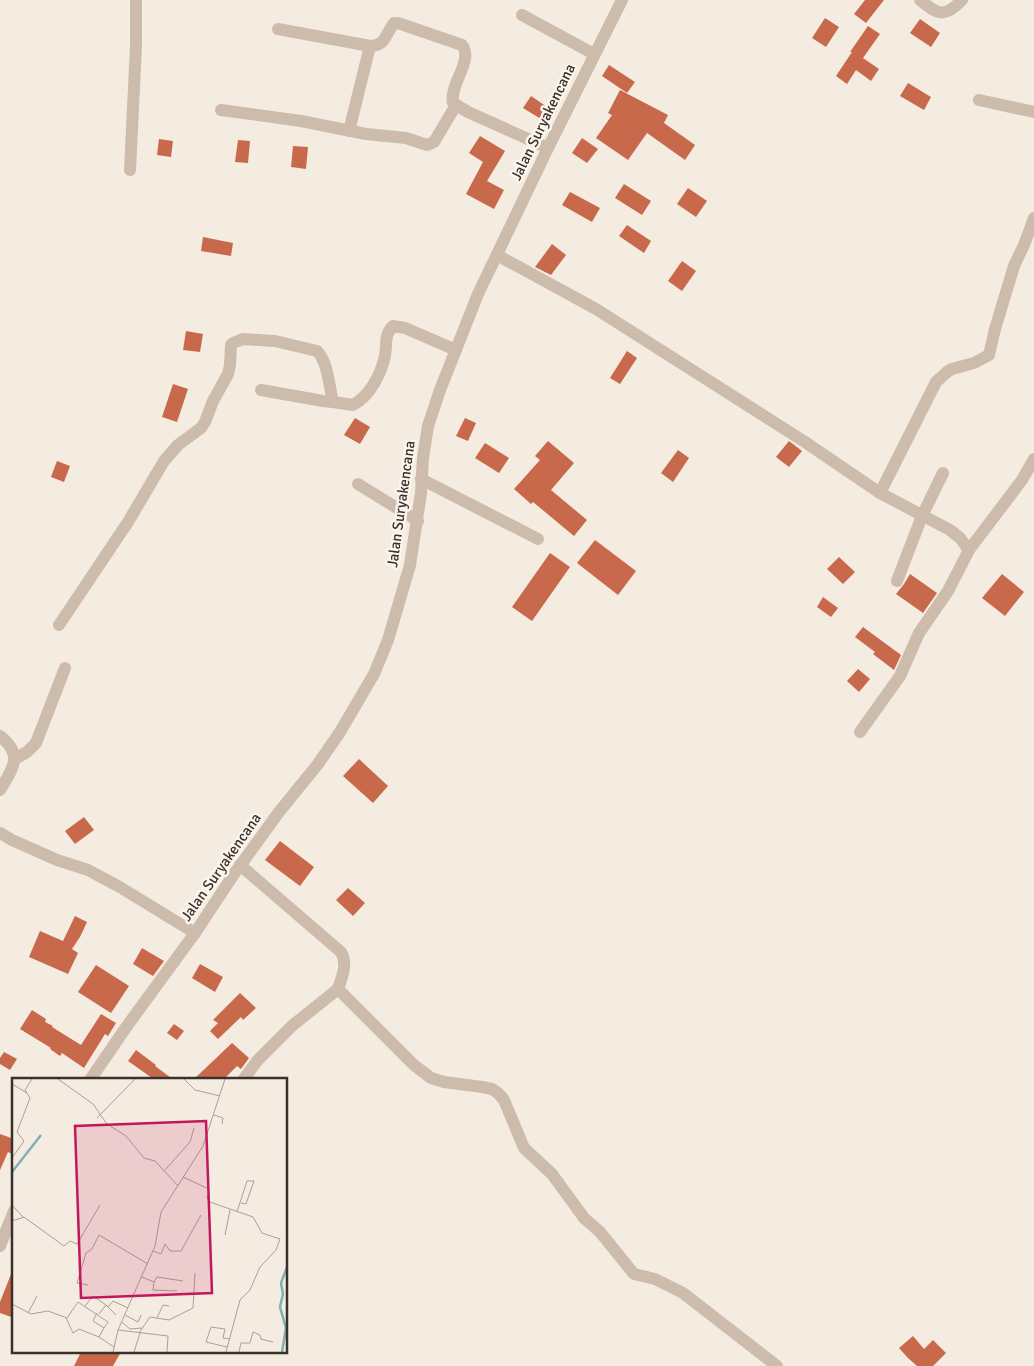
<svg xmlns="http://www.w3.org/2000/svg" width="1034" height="1366" font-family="Signika,sans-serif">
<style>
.building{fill:#c8694b}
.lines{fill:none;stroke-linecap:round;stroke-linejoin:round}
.minor{stroke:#cdbbac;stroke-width:12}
.labels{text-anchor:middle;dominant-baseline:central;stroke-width:5;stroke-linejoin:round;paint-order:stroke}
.street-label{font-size:15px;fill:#3b302b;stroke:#fbf5ee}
.inset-river{fill:none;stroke:#7fb0b2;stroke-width:2.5}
.inset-road{fill:none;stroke:#aaa098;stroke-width:1}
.view{fill:#c2185b;fill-opacity:0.15;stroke:#c2185b;stroke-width:2.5}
.inset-edge{fill:none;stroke:#3b302b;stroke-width:2.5}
</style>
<rect width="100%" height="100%" fill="#f4ebe1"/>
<!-- building -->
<g class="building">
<path d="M865,0H884L866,23L854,14Z"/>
<path d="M825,18L839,27L826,47L812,38Z"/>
<path d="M920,19L940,33L931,47L910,33Z"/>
<path d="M868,26L880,34L863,58L879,69L871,81L856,70L847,84L836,76L852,52H850Z"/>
<path d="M609,65L635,82L627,93L602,76Z"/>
<path d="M908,83L931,97L924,110L900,96Z"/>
<path d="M620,90L668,115L664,123L695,145L685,160L647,133L628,160L596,138L612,115L608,113Z"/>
<path d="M531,96L553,111L546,122L523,108Z"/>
<path d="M480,136L505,151L487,181L504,190L494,209L466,194L483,162L469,153Z"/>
<path d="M582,138L598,149L587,163L572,153Z"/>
<path d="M159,139L173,141L171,157L157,155Z"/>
<path d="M238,140L250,141L248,163L235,162Z"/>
<path d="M293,146L308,147L306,169L291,167Z"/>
<path d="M624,184L651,201L642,215L615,198Z"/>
<path d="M688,188L707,201L696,217L677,204Z"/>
<path d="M570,192L600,208L592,222L562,205Z"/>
<path d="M627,225L651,241L644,253L619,236Z"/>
<path d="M203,237L233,243L231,256L201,251Z"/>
<path d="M552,244L566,255L551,275L535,267Z"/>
<path d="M682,261L696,271L682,291L668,281Z"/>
<path d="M186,331L203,334L200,352L183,350Z"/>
<path d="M627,351L637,358L620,384L610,378Z"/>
<path d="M173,384L188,389L177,422L162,417Z"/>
<path d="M355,418L370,427L360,444L344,435Z"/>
<path d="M465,418L476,423L468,441L456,436Z"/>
<path d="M548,441L574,463L551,490L587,520L574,536L533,502L531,504L514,489L540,460L535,456Z"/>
<path d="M789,441L802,451L789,467L776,457Z"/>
<path d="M485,443L509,458L499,473L475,458Z"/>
<path d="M678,450L689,458L673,482L661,473Z"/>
<path d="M57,461L70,466L64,482L51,477Z"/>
<path d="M595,540L636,571L618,595L577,563Z"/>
<path d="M550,553L570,567L532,621L512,607Z"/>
<path d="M839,557L855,572L843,584L827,569Z"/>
<path d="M910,574L937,593L923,613L896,594L904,584Z"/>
<path d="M1002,574L1024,592L1005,616L982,598Z"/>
<path d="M823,597L838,608L831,617L817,607Z"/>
<path d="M863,627L901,655L894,670L873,654L875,652L855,637Z"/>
<path d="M858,669L870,679L859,692L847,681Z"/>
<path d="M359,759L388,786L373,803L343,776Z"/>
<path d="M84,817L94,830L75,844L65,831Z"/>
<path d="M280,841L314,867L300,886L265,860Z"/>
<path d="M348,888L365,903L353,916L336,900Z"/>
<path d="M75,916L87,922L80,937L72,949L78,953L68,974L29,957L40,931L63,941Z"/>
<path d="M142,948L164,961L153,976L133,964Z"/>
<path d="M200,964L223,977L215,992L192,978Z"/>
<path d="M96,965L129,986L111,1013L78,992Z"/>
<path d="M240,993L256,1008L243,1020L241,1017L218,1039L210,1031L218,1023L213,1020Z"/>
<path d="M32,1010L46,1019L45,1022L53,1026L52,1027L81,1045L101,1014L116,1023L108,1036L105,1034L84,1068L62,1053L60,1056L50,1049L51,1048L20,1029Z"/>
<path d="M174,1024L184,1031L177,1040L167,1033Z"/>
<path d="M232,1043L249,1058L241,1069L237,1066L223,1080H193Z"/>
<path d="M136,1050L156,1065L155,1066L174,1080H155L128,1061Z"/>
<path d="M4,1052L17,1059L10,1070L0,1064V1058Z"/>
<path d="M0,1134L14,1139V1155L8,1152L0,1170Z"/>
<path d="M13,1269H14V1318L0,1313V1302Z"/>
<path d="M913,1336L924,1349L933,1340L946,1353L933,1366H917L908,1358L899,1348Z"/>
<path d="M81,1352H121L113,1366H74Z"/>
</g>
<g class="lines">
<!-- minor -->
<g class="minor">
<path d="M920,0C938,15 945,18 962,0"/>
<path d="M522,15L594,54"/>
<path d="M278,29L370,46C385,45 384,38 392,26L394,23H398L462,45C474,61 449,84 453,103L468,112L548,148"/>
<path d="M979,100L1034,112"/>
<path d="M221,110L301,121L366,134L406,138L427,145L434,142L456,105"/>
<path d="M349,131L370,46"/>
<path d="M130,170L136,46V0"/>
<path d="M497,255L596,309L805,442L880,493L936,382L947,372L952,369L974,363L989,355L995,329L1014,266L1024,245L1034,218"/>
<path d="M261,390L323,401L333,402"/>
<path d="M421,479L538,539"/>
<path d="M358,484L418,521"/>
<path d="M880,493L950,530L960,538L969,550"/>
<path d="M897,581L922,516L943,473"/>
<path d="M59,625L128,522L164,461L178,445L201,428L205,422L213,401L228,374L230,365L231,345L233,343L243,339L275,341L317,351C328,362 329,386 333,402L353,405C370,396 381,374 385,356C387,345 384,334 393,326L405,328L456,350"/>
<path d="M860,732L900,676L919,633L948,591L969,550L1022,480L1034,459"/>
<path d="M0,736C24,755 13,768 0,790"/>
<path d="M15,759L27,752L36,743L65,668"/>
<path d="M0,833L12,840L57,860L88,870L118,886L195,933"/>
<path d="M240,865L341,952C348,964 342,977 338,989L414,1065L431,1078L444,1082L482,1087L492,1089L498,1093L504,1100L524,1148L552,1174L584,1218L600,1232L634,1274L655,1279L683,1293L777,1366"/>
<path d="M90,1080L127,1026L195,933L234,874L279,812L318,764L340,732L374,674L388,640L410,565L421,493L423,458L428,426L440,390L478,294L548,148L622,0"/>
<path d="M243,1080L257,1061L293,1025L338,989"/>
<path d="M0,1246L14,1211"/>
</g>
</g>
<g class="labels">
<!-- street labels -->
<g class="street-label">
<text transform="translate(543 122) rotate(-64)">Jalan Suryakencana</text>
<text transform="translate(401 504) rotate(-82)">Jalan Suryakencana</text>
<text transform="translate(221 867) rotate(-55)">Jalan Suryakencana</text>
</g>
</g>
<!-- overview -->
<g transform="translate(12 1078)">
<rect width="275" height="275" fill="#f4ebe1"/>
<path class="inset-river" d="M0,94L29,57M270,274L274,250L268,229L271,216L269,205L275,189"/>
<path class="inset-road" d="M46,1L81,26L95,46L114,58L132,80L143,83L166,108M172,1L183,12L208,18M0,6L15,15M202,37L211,40L210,46M85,40L123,1M0,80L12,63L5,54L18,20L13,12L20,1M153,92L178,64L182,50M171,99L197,111L195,120L198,124L241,139L250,155L268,161M0,127L11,139M225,134L235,103H242L234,126L229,125M0,143L12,139L52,168L58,163L65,166L88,127M213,157L218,132M141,173L149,176L153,166L158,173H169L189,137M130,199L142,204L141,212L165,213M142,204L145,199L171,203M76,207L65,205L74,175L80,171L87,157L136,186M0,226L19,236L36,233L55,240L66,224L96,244L92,250M73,228L81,218L94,227M96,229L101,223L116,230M16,235L25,218M85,235L81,243L92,250L87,259L102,269M87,236L94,227L104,237M113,237L126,244L129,237M54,240L61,255L67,251L87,259M145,240L151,227L157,228M110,244L118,251L130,250M106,252L156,258L155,274M127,255L138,239L157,242L181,230L183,195M215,269L194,264L199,249L213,251L211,260L218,261M101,274L106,252L143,168L149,134L191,68L213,1M122,274L128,255M214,274L228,222L238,212L248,189L264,172L268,161M227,274L229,265H238L241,254L248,257L249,261L261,264"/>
<path class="view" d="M194,43L200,215L69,220L63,48Z"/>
<rect width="275" height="275" class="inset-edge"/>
</g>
</svg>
